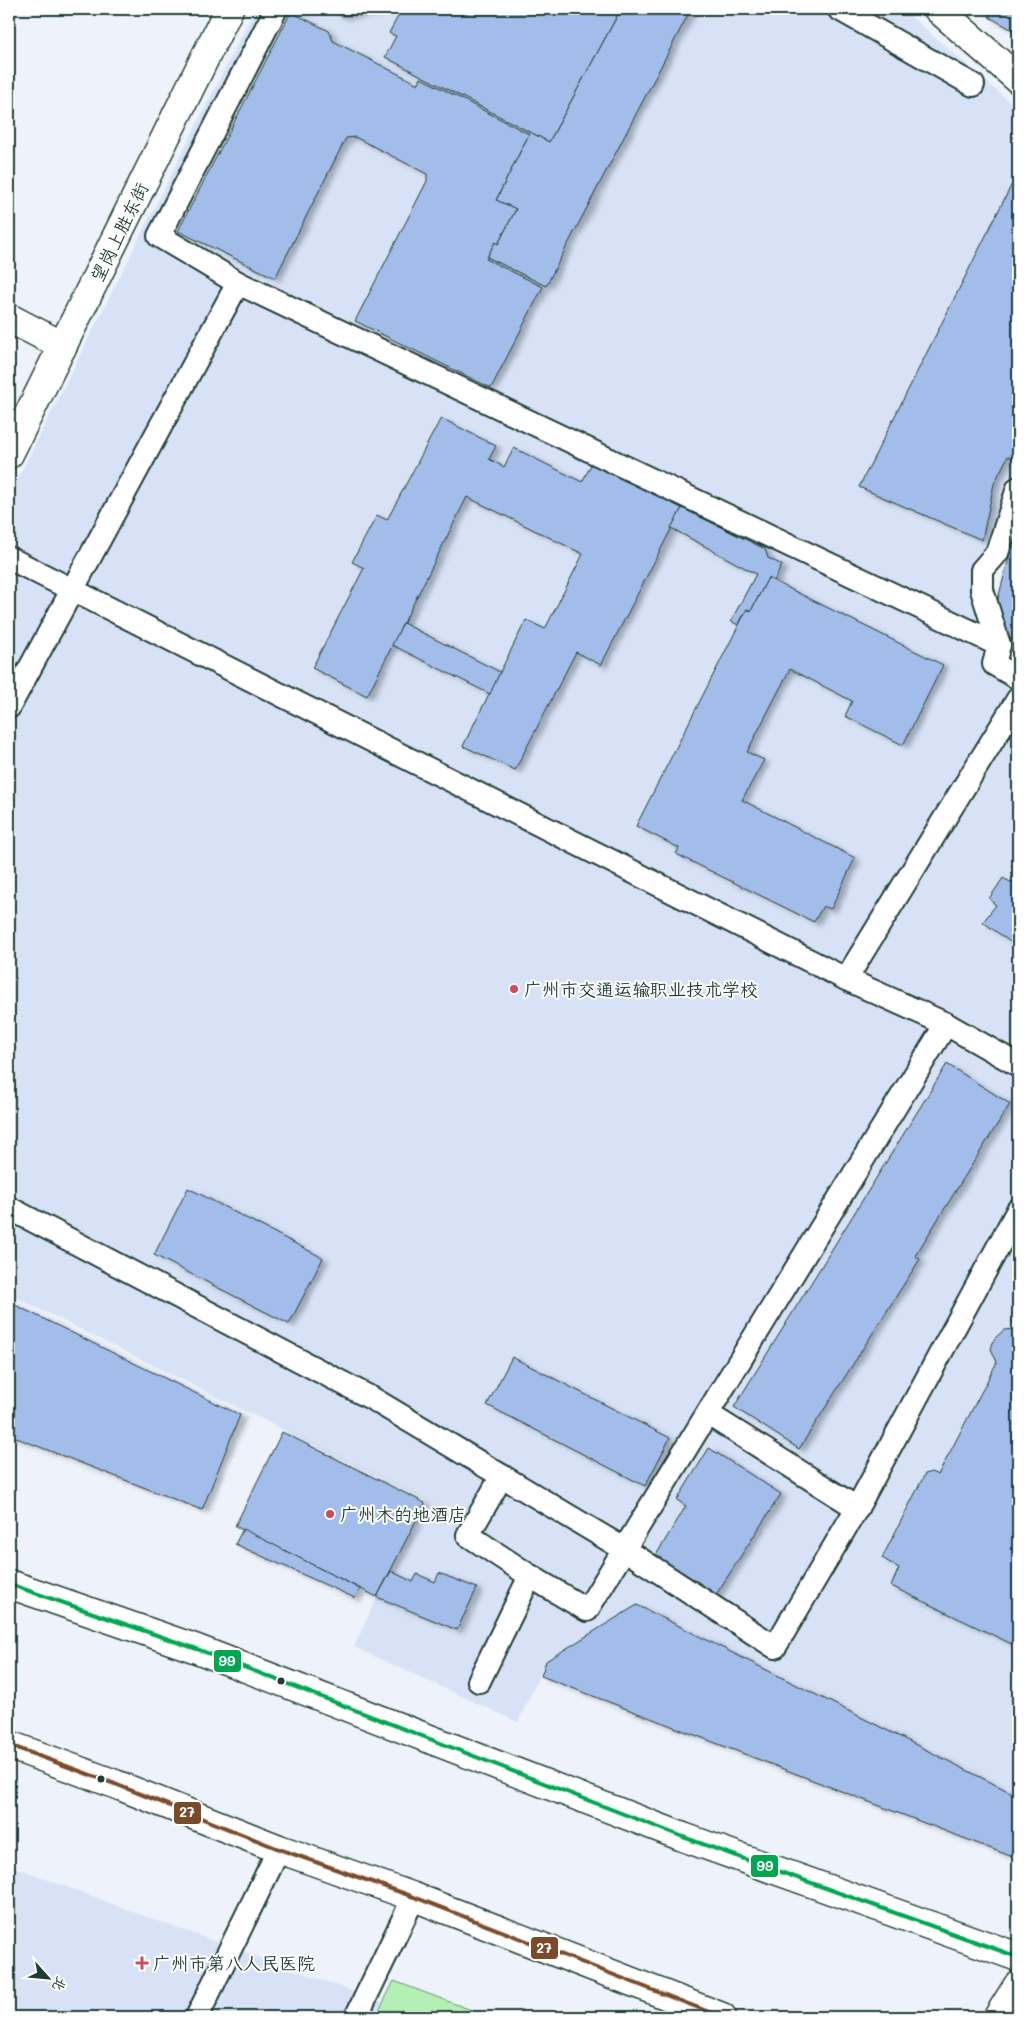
<svg xmlns="http://www.w3.org/2000/svg" width="1027" height="2026" font-family="Mali,'LXGW WenKai TC',sans-serif">
<style>
.built{fill:#d7e2f6}
.green{fill:#b4efb3;stroke:#6a9674}
.building{fill:#a3bdea;stroke:#1f3d34;filter:url(#shadow)}
.lines{fill:none;stroke-linecap:round;stroke-linejoin:round}
.lane-casing{stroke:#1f3d34;stroke-width:26}
.street-casing{stroke:#1f3d34;stroke-width:31}
.secondary-casing{stroke:#1f3d34;stroke-width:31}
.lane{stroke:#fff;stroke-width:22}
.street{stroke:#fff;stroke-width:28}
.secondary{stroke:#fff;stroke-width:28}
.bus-1-casing{stroke:#fff;stroke-width:8}
.bus-2-casing{stroke:#fff;stroke-width:8}
.bus-1{stroke:#00a651;stroke-width:4}
.bus-2{stroke:#7a4b2a;stroke-width:4}
.poi-dot{fill:#d1495b;stroke:#fff;stroke-width:2}
.bus-dot{fill:#1f3d34;stroke:#fff;stroke-width:2}
.labels{text-anchor:middle;dominant-baseline:central;stroke-width:4;stroke-linejoin:round;paint-order:stroke}
.street-label{font-size:18px;fill:#1f3d34;stroke:#fff}
.poi-label{font-size:18px;fill:#1f3d34;stroke:#fff;text-anchor:start}
.line-badge{stroke:#fff;stroke-width:2}
.badge-label{font-size:14px;text-anchor:middle;font-weight:bold;fill:#fff}
</style>
<defs>
<filter id="shadow"><feDropShadow dx="5.5" dy="3" stdDeviation="2.5" flood-color="#0004"/></filter>
</defs>
<rect width="100%" height="100%" fill="#edf2fb"/>
<filter id="ink" filterUnits="userSpaceOnUse"><feTurbulence type="fractalNoise" baseFrequency=".02" numOctaves="2"/><feDisplacementMap in="SourceGraphic" scale="10" xChannelSelector="R" yChannelSelector="G"/><feConvolveMatrix kernelMatrix="1 2 1 2 8 2 1 2 1" color-interpolation-filters="sRGB"/></filter>
<g filter="url(#ink)">
<!-- built -->
<g class="built">
<path d="M255,9H902L1018,109V473L1013,474L988,547L972,580L984,641L981,664L1018,683V1796L638,1605L546,1661L518,1722L354,1647L377,1597L427,1501L9,1294V496Z"/>
<path d="M9,1865L144,1916L424,2017H9Z"/>
</g>
<!-- green -->
<path class="green" d="M394,1981L490,2017H376Z"/>
<!-- building -->
<g class="building">
<path d="M334,9H377L376,12L342,16L334,12Z"/>
<path d="M402,9H621L549,142L385,57L396,36L389,33Z"/>
<path d="M621,9H691L546,286L487,257L495,242L498,244L516,209L496,200L530,132L549,142Z"/>
<path d="M980,9H1018V33L989,17L991,15Z"/>
<path d="M291,12L329,31L333,41L418,84L421,78L529,134L496,200L516,209L498,244L495,242L486,259L543,287L491,388L355,321L427,181V174L355,137L346,138L275,278L178,231Z"/>
<path d="M1017,174L1018,461L1008,456L994,484L982,540L859,487Z"/>
<path d="M441,418L496,446L489,459L504,467L514,448L582,482L592,463L682,508L601,665L576,652L515,770L463,746L526,620L545,629L583,554L467,497L367,696L312,668L364,568L352,562L377,515L387,520Z"/>
<path d="M682,508L765,549L768,558L782,565L774,581L768,578L751,611L747,609L738,625L731,621L756,574L671,528Z"/>
<path d="M1018,535V643L1015,645L998,619L996,606L1010,554Z"/>
<path d="M768,578L943,665L903,745L845,716L852,701L790,669L747,752L764,760L742,800L855,858L831,909L823,906L814,922L676,854L679,848L636,826L747,609L751,611Z"/>
<path d="M403,623L500,672L490,694L392,645Z"/>
<path d="M1018,856V872L1011,867Z"/>
<path d="M1018,873V945L1017,947L983,922L996,905L989,899L1003,878L1012,883Z"/>
<path d="M947,1064L1010,1104L915,1256L920,1259L799,1449L734,1407Z"/>
<path d="M188,1188L323,1258L289,1324L154,1255Z"/>
<path d="M9,1302L240,1415L202,1510L9,1435Z"/>
<path d="M1018,1309V1647L891,1586L899,1568L882,1558L925,1474L931,1472L938,1475L997,1362L991,1349L994,1339L1004,1330L1014,1329L1017,1325L1012,1322Z"/>
<path d="M512,1357L670,1438L645,1486L487,1405Z"/>
<path d="M282,1432L425,1503L377,1597L235,1526Z"/>
<path d="M709,1448L781,1494L715,1596L653,1560L686,1506L677,1500Z"/>
<path d="M243,1529L360,1589L355,1598L235,1544Z"/>
<path d="M391,1571L413,1582L417,1574L435,1582L439,1573L477,1588L457,1630L377,1597Z"/>
<path d="M637,1605L1018,1796V1859L541,1676L546,1661Z"/>
</g>
<g class="lines">
<!-- lane casing -->
<g class="lane-casing">
<g id="lane">
<path d="M276,9L159,236L238,283L999,645"/>
<path d="M839,9L973,85"/>
<path d="M1018,488L997,553L982,570V590L999,645L994,664L1018,678"/>
<path d="M9,558L846,979"/>
<path d="M9,707L238,283"/>
<path d="M946,1024L1018,1065"/>
<path d="M9,1208L373,1399L624,1549L775,1647L857,1508L1018,1210"/>
<path d="M708,1414L857,1508"/>
<path d="M502,1476L468,1535L530,1576L587,1610L946,1024L846,979L1018,699"/>
<path d="M479,1681L530,1576"/>
<path d="M197,2017L279,1849"/>
<path d="M356,2017L414,1897"/>
</g>
</g>
<!-- street casing -->
<g class="street-casing">
<g id="street">
<path d="M938,9L1018,79"/>
<path d="M9,318L63,346"/>
<path d="M9,454L229,9"/>
<path d="M998,2017L1018,1985"/>
</g>
</g>
<!-- secondary casing -->
<g class="secondary-casing">
<g id="secondary">
<path d="M9,1584L197,1649L683,1837L1018,1957"/>
<path d="M9,1745L115,1784L279,1849L414,1897L722,2017"/>
</g>
</g>
<!-- lane -->
<use href="#lane" class="lane"/>
<!-- street -->
<use href="#street" class="street"/>
<!-- secondary -->
<use href="#secondary" class="secondary"/>
<!-- bus-1 casing -->
<g class="bus-1-casing">
<path id="bus-1" d="M9,1584L197,1649L683,1837L1018,1957"/>
</g>
<!-- bus-2 casing -->
<g class="bus-2-casing">
<path id="bus-2" d="M9,1745L115,1784L279,1849L414,1897L722,2017"/>
</g>
<!-- bus-1 -->
<use href="#bus-1" class="bus-1"/>
<!-- bus-2 -->
<use href="#bus-2" class="bus-2"/>
</g>
</g>
<!-- markers -->
<g class="poi-dot">
<circle cx="514" cy="989" r="5"/>
<circle cx="330" cy="1514" r="5"/>
<path d="M139.5 1955.5h5v5h5v5h-5v5h-5v-5h-5v-5h5z"/>
</g>
<g class="bus-dot">
<circle cx="281" cy="1681" r="4.5"/>
<circle cx="101" cy="1779" r="4.5"/>
</g>
<g class="labels">
<!-- street labels -->
<g class="street-label">
<text transform="translate(119 232) rotate(-64)">望岗上胜东街</text>
</g>
<!-- poi labels -->
<g class="poi-label">
<text x="524" y="989">广州市交通运输职业技术学校</text>
<text x="340" y="1514">广州木的地酒店</text>
<text x="153" y="1963">广州市第八人民医院</text>
</g>
</g>
<g class="line-badge">
<rect x="213" y="1649" width="29" height="24" rx="5" fill="#00a651"/>
<rect x="173" y="1801" width="29" height="24" rx="5" fill="#7a4b2a"/>
<rect x="750" y="1854" width="29" height="24" rx="5" fill="#00a651"/>
<rect x="530" y="1936" width="29" height="24" rx="5" fill="#7a4b2a"/>
</g>
<g class="badge-label">
<text x="227" y="1666">99</text>
<text x="187" y="1817">27</text>
<text x="765" y="1871">99</text>
<text x="544" y="1953">27</text>
</g>
<!-- margin -->
<rect width="1027" height="2026" fill="none" stroke="#fff" stroke-width="30"/>
<rect x="15" y="15" width="997" height="1996" fill="none" stroke="#1f3d34" stroke-width="2" filter="url(#ink)"/>
<!-- north arrow -->
<g transform="translate(48 1978) rotate(117)" stroke="#ffffff" stroke-width="4" paint-order="stroke">
<path d="M0-4L9 19L0 12L-9 19Z" fill="#1f3d34"/>
<text y="-8" font-size="14" font-weight="bold" text-anchor="middle" fill="#1f3d34">北</text>
</g>
</svg>
